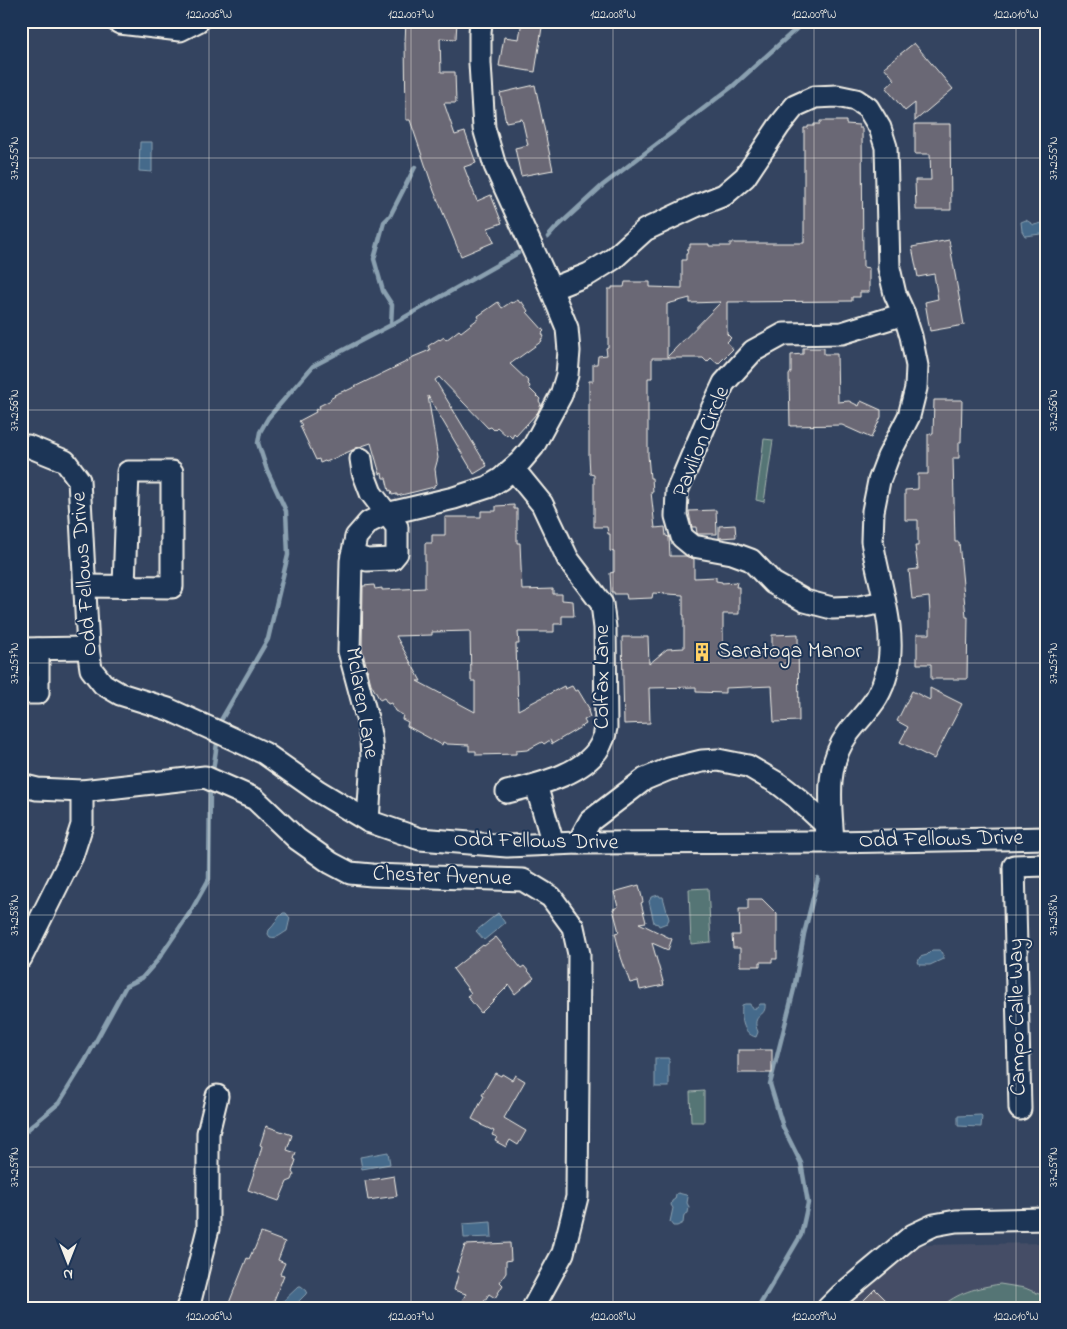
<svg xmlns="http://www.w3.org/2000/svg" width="1067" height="1329" font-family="'Indie Flower',sans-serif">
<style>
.built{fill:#444e66}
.green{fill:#557575;stroke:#a4b3ae}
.water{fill:#446a8b;stroke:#8aa0b0}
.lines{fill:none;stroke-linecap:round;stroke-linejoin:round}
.stream{stroke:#8aa0b0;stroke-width:4.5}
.building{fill:#6a6775;stroke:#f4f1e8;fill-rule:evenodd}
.minor-casing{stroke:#f4f1e8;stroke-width:25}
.minor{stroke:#1d3557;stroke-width:21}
.ticks{fill:none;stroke:#f4f1e8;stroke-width:1;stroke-opacity:0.45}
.labels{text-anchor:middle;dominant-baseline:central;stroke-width:4;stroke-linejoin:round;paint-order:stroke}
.street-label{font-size:22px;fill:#f4f1e8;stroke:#1d3557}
.poi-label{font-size:22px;fill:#f4f1e8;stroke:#1d3557;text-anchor:start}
.neatline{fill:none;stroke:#f4f1e8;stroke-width:2}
.ticks-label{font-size:12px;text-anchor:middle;fill:#f4f1e8}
</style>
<rect width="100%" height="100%" fill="#344460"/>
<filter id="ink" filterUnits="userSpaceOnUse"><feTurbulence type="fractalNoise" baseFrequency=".02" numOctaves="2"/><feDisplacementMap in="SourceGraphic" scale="10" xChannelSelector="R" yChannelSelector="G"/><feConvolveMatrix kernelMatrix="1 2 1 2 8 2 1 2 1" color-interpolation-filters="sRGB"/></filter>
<g filter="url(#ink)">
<!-- built -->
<path class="built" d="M1046,1243V1308H839L919,1245Z"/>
<!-- green -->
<g class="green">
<path d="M764,439L773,440L764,502L756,500Z"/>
<path d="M708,888L711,942L691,944L689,889Z"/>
<path d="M704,1091V1122H691L690,1092Z"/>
<path d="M1000,1284L1025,1288L1046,1297V1308H940C958,1292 976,1288 1000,1284Z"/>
</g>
<!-- water -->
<g class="water">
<path d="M140,142H152V172L139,171Z"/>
<path d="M1026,220L1034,225L1046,222V236L1041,234L1025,236L1022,231L1021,222Z"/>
<path d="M659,895L660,897H663L669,919L667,923L659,926L658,924L654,923L649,901L650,900L651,897Z"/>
<path d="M283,913H286L290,918L287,931C281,934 278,939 270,937L268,934L269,930C275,925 277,918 283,913Z"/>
<path d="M498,913L505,923L484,940L476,931Z"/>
<path d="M932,950H939L943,953V959L930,965H920L918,962L920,957L927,955Z"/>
<path d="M745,1004H750C751,1008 754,1009 757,1008L760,1004H765C767,1018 750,1013 758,1032L756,1037C742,1034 741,1016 742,1005Z"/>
<rect x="655" y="1058" width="14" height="29"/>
<path d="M981,1115L982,1116L981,1127L958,1126V1116Z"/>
<path d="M388,1152L390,1164L362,1169L360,1157Z"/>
<path d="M678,1193L686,1195L688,1197L687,1203L689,1207L688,1213L684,1215L683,1223L677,1226H673L670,1222L673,1208L671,1205L672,1201L675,1199L676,1194Z"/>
<path d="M491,1222L492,1237L464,1238L463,1224Z"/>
<path d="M299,1286H301L307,1291L306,1294L292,1308H279V1305Z"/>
</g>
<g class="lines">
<!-- stream -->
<g class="stream">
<path d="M548,237L555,229L603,185L733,86L805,21"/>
<path d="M391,325L518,253"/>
<path d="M220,722L268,639L288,555L286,511L267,470L258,443L260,432L268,418L313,366L391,325L392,305L383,291L374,259L384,222L390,216L415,167"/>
<path d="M213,771L217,743"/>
<path d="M21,1135L59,1103L85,1061L126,986L142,978L157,961L191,911L209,879L210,790"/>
<path d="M758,1308L801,1235L808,1203L801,1163L783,1127L770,1084L794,989L804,934L818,878"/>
</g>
</g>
<!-- building -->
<g class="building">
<path d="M406,21H457L456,39L440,38L441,72H455L456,103H444L455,135L465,132L476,163L464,167L477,201L491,195L502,223L488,228L494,242L461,256L434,191L410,120H406L405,42Z"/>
<path d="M522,21H543L535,72L499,66L504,37L519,39Z"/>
<path d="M914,43L953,89L915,121V103L905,111L886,88L895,80L884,67Z"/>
<path d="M535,85L553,170L521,176L515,148L528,145L522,119L506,122L500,93Z"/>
<path d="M820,121H846V124L859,125V128H862L863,267L869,268V292H860V297H852V301L727,302V334L731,338L727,342L733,349L718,364L711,358L707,362L703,358H652V378H648V455L650,478H652L653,492H651L655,528L665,527L666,536L669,537L670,556H686L694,559V578L716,577V581L722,582V583L737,582L736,587H739V614H723V654L772,653V635L798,634L799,721L774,722L772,686L725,688V693L696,692V687L649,688L650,723L624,724L622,637H648L649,664L667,649L684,648V615H683V595L653,593L652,598L627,599L626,594H614V592H611L610,573L614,572V552L610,551V534H608L607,527H594V475L590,474L589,456V381H593V364H597L598,356L607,355L606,348L608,347V289H612V287H624L625,282H650V287L682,288V260H686V254H687L688,248H690V244H709V246H730V243H804V128H808V126H814V124H820ZM690,298V303L721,302L667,357V304Z"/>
<path d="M915,124H950L951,210H916L915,180H931L930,154H915Z"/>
<path d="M949,240L964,325L930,331L925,302L938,299L934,274L918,277L912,247Z"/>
<path d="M518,300L520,303L522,302L528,311L527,312L544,331L542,333L544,337L541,339L542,341L510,364L529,382L528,384L530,386L529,388L540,399L539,401L541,404L538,412L516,436L514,434L512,438L508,434L507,436L497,427L494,430L491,427L488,428L439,377L435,380L487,466L474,474L428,396L438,458L435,469L437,484L434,485V487L414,492L397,496V494L392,495L391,490L389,491L386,478H383L382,473L380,474L371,443L359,447L326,462L325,461L320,463L319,459L316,460L300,426L302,425L299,421L316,412L315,410L320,408L319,406L331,400L330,399L335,396L334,395L346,390V391L408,361L413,357L430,350L428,346L439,339L440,340L444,337L446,340L459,330L461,332L479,318L478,316L498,302L502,308L511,302L512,303Z"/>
<path d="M803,348H824V354H837L838,402L849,401L859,406L861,401L881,410V417L871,438L842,425L790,426L789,375L791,372V355L803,354Z"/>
<path d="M934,400H962L961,442H959V458H953L955,542H959L966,617H968L967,679H931V664H917V634H930V613L929,597L912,599L909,570L918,569L915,546H918V520H905V490L918,489V474H928V434H933Z"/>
<path d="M514,505V509H517V543H520L522,590L553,589V594H562V600L573,601L574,616H562V624H554V632H518L519,644H516L518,710L564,686L565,689L572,686L575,691L578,690L590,710L588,711L590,717L584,720L586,724L552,744L550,740L544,744L542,742L527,750L516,751V754L476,755V751H469V745L447,744L443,742L442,745L407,726L408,722L402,719L403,715L395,711L391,703L388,704L384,698L380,700L371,684L362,649L363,586L374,585L375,589L382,588V590L425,588V543H432V535H445V517H481V511H496V506ZM470,631L471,681H475V712L417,681H421L396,636L432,635V632Z"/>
<path d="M716,510L717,534H698L697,533L696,527H692L690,518L689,511Z"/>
<path d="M735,525L736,537L719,538V526Z"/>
<path d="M930,688L962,704L934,759L900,742L908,727L897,721L912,691L930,700Z"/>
<path d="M639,885L643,902L641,903L646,922L639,923L672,939L668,950L652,943L664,985L640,990L638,981L630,983L621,957L615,933L619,932L613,909L618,907L614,892Z"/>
<path d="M748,899H762L777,914V959H772V962H760V966H740V948H733L732,935H740L739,909H748Z"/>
<path d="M496,937L521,968L524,966L534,978L515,994L509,985L481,1013L467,996L471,993L453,969L483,945L484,946Z"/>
<rect x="738" y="1050" width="34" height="23"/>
<path d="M495,1073L501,1076L502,1074L512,1080L515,1075L525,1081L504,1118L526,1131L518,1145L510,1140L506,1147L495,1141L497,1137L492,1135L494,1131L481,1125L482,1124L472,1119L484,1096L482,1095Z"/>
<path d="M266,1126L292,1135L287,1150L296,1153L294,1159L296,1160L292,1172L294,1175L292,1180L287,1182L279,1201L248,1190L258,1161L262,1146L260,1145Z"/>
<path d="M394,1176L397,1196L368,1200L365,1181Z"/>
<path d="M261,1233L285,1242L278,1260L285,1263L280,1274L284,1275L271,1308L260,1304L259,1308H227L247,1258L249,1259L253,1250H254Z"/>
<path d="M510,1243L511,1260L506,1261V1273L500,1282L503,1285L495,1298L489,1294L480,1308H457L466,1294L454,1290L459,1272H456L465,1245Z"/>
<path d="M875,1289L894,1308H856Z"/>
</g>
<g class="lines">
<!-- minor casing -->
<g class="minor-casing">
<g id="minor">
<path d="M117,21L120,23L180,30L198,21"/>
<path d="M551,289L589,274L613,259L645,230L696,206L724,195L745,177L779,126L795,106L815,97L837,96L856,100L868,108L880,128L886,147L889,268L895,294L904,314L911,336L917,366L916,388L909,416L888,457L879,481L873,511L872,541L874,552C881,590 897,634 887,672C885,680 881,690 877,697C869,711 856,722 847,735C824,767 831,806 833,842"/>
<path d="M21,446H28L65,461L79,480L88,648L91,669L103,684L120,694L168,709L264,753L318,791L368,821L420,839L507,846L578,843L833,842L1046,838"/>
<path d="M352,555L367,560L392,559L397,553V527L371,493L363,472L361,459"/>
<path d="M85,586L172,587V472H128L124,586"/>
<path d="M884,602L859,607L832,608L805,601L773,583L751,560L732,553L693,546L682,537L676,516L677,491L711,411L724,383L753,351L784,334L842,333L904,314"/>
<path d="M21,649L88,648"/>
<path d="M21,693H38V649"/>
<path d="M21,785L37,789L82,791L205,777L255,799L297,839L331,863L350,873L372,875L523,880L551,897L573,927L579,954L577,1197L563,1253L533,1308"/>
<path d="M536,785L553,844"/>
<path d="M507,792C537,785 592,773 603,739C605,736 605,731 606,728L605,628L602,604L568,559L542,504L520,477L511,470"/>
<path d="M368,821L372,758L371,741L367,718L349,651L351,561L356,537L369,522L386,514L454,498L488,487L501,479L521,461L533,447L561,395L567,375L569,351L567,328L551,289L495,166L484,128L480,63V33L481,21"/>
<path d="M578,843L590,821L645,779L669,769L702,761L718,760L748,766L779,784L797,798L823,822L832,840"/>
<path d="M21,958L72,856L82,825V791"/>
<path d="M1020,1109L1014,866L1046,865"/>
<path d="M187,1308L190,1301L208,1229V1133L217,1096"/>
<path d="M828,1308L841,1295L913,1235L934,1225L956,1221L1046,1219"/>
</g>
</g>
<!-- minor -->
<use href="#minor" class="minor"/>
</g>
</g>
<!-- ticks -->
<path class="ticks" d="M209,21V1308M411,21V1308M613,21V1308M814,21V1308M1016,21V1308M21,158H1046M21,410H1046M21,663H1046M21,915H1046M21,1167H1046"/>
<!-- icons -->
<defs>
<g id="building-bare" transform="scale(1.5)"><path d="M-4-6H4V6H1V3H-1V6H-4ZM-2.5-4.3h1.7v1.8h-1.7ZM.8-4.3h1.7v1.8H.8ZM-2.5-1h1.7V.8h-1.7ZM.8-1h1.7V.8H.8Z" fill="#ffd166" stroke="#1d3557" stroke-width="2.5" paint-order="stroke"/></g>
</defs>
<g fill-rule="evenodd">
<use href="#building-bare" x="702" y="652"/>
</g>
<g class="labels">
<!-- street labels -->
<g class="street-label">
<text transform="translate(702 442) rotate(-68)">Pavilion Circle</text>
<text transform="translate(85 574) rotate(-94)">Odd Fellows Drive</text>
<text transform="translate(603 677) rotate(-90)">Colfax Lane</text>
<text transform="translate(361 703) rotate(80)">Mclaren Lane</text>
<text transform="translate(941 840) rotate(-1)">Odd Fellows Drive</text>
<text transform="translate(536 842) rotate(1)">Odd Fellows Drive</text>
<text transform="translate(442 877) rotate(2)">Chester Avenue</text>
<text transform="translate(1018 1017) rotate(-91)">Campo Calle Way</text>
</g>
<!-- poi labels -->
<g class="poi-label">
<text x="717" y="652">Saratoga Manor</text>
</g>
</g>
<!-- margin -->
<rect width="1067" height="1329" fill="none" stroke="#1d3557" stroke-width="55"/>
<!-- north arrow -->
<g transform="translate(68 1262) rotate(180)" stroke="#1d3557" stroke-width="4" paint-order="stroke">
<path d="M0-4L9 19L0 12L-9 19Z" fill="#f4f1e8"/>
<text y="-8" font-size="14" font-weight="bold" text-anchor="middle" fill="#f4f1e8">N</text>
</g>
<rect x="28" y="28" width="1012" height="1274" class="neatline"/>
<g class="ticks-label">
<text x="209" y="18">122.006°W</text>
<text x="411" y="18">122.007°W</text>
<text x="613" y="18">122.008°W</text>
<text x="814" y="18">122.009°W</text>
<text x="1016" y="18">122.010°W</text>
<text transform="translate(1053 158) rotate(-90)" y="4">37.255°N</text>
<text transform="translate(14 158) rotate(-90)" y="4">37.255°N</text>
<text transform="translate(1053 410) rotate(-90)" y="4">37.256°N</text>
<text transform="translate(14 410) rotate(-90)" y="4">37.256°N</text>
<text transform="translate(14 663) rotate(-90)" y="4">37.257°N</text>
<text transform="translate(1053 663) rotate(-90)" y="4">37.257°N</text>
<text transform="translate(14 915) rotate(-90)" y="4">37.258°N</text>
<text transform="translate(1053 915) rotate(-90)" y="4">37.258°N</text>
<text transform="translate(14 1167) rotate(-90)" y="4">37.259°N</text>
<text transform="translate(1053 1167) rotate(-90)" y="4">37.259°N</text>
<text x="209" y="1320">122.006°W</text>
<text x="411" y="1320">122.007°W</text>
<text x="613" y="1320">122.008°W</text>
<text x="814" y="1320">122.009°W</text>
<text x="1016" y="1320">122.010°W</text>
</g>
</svg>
